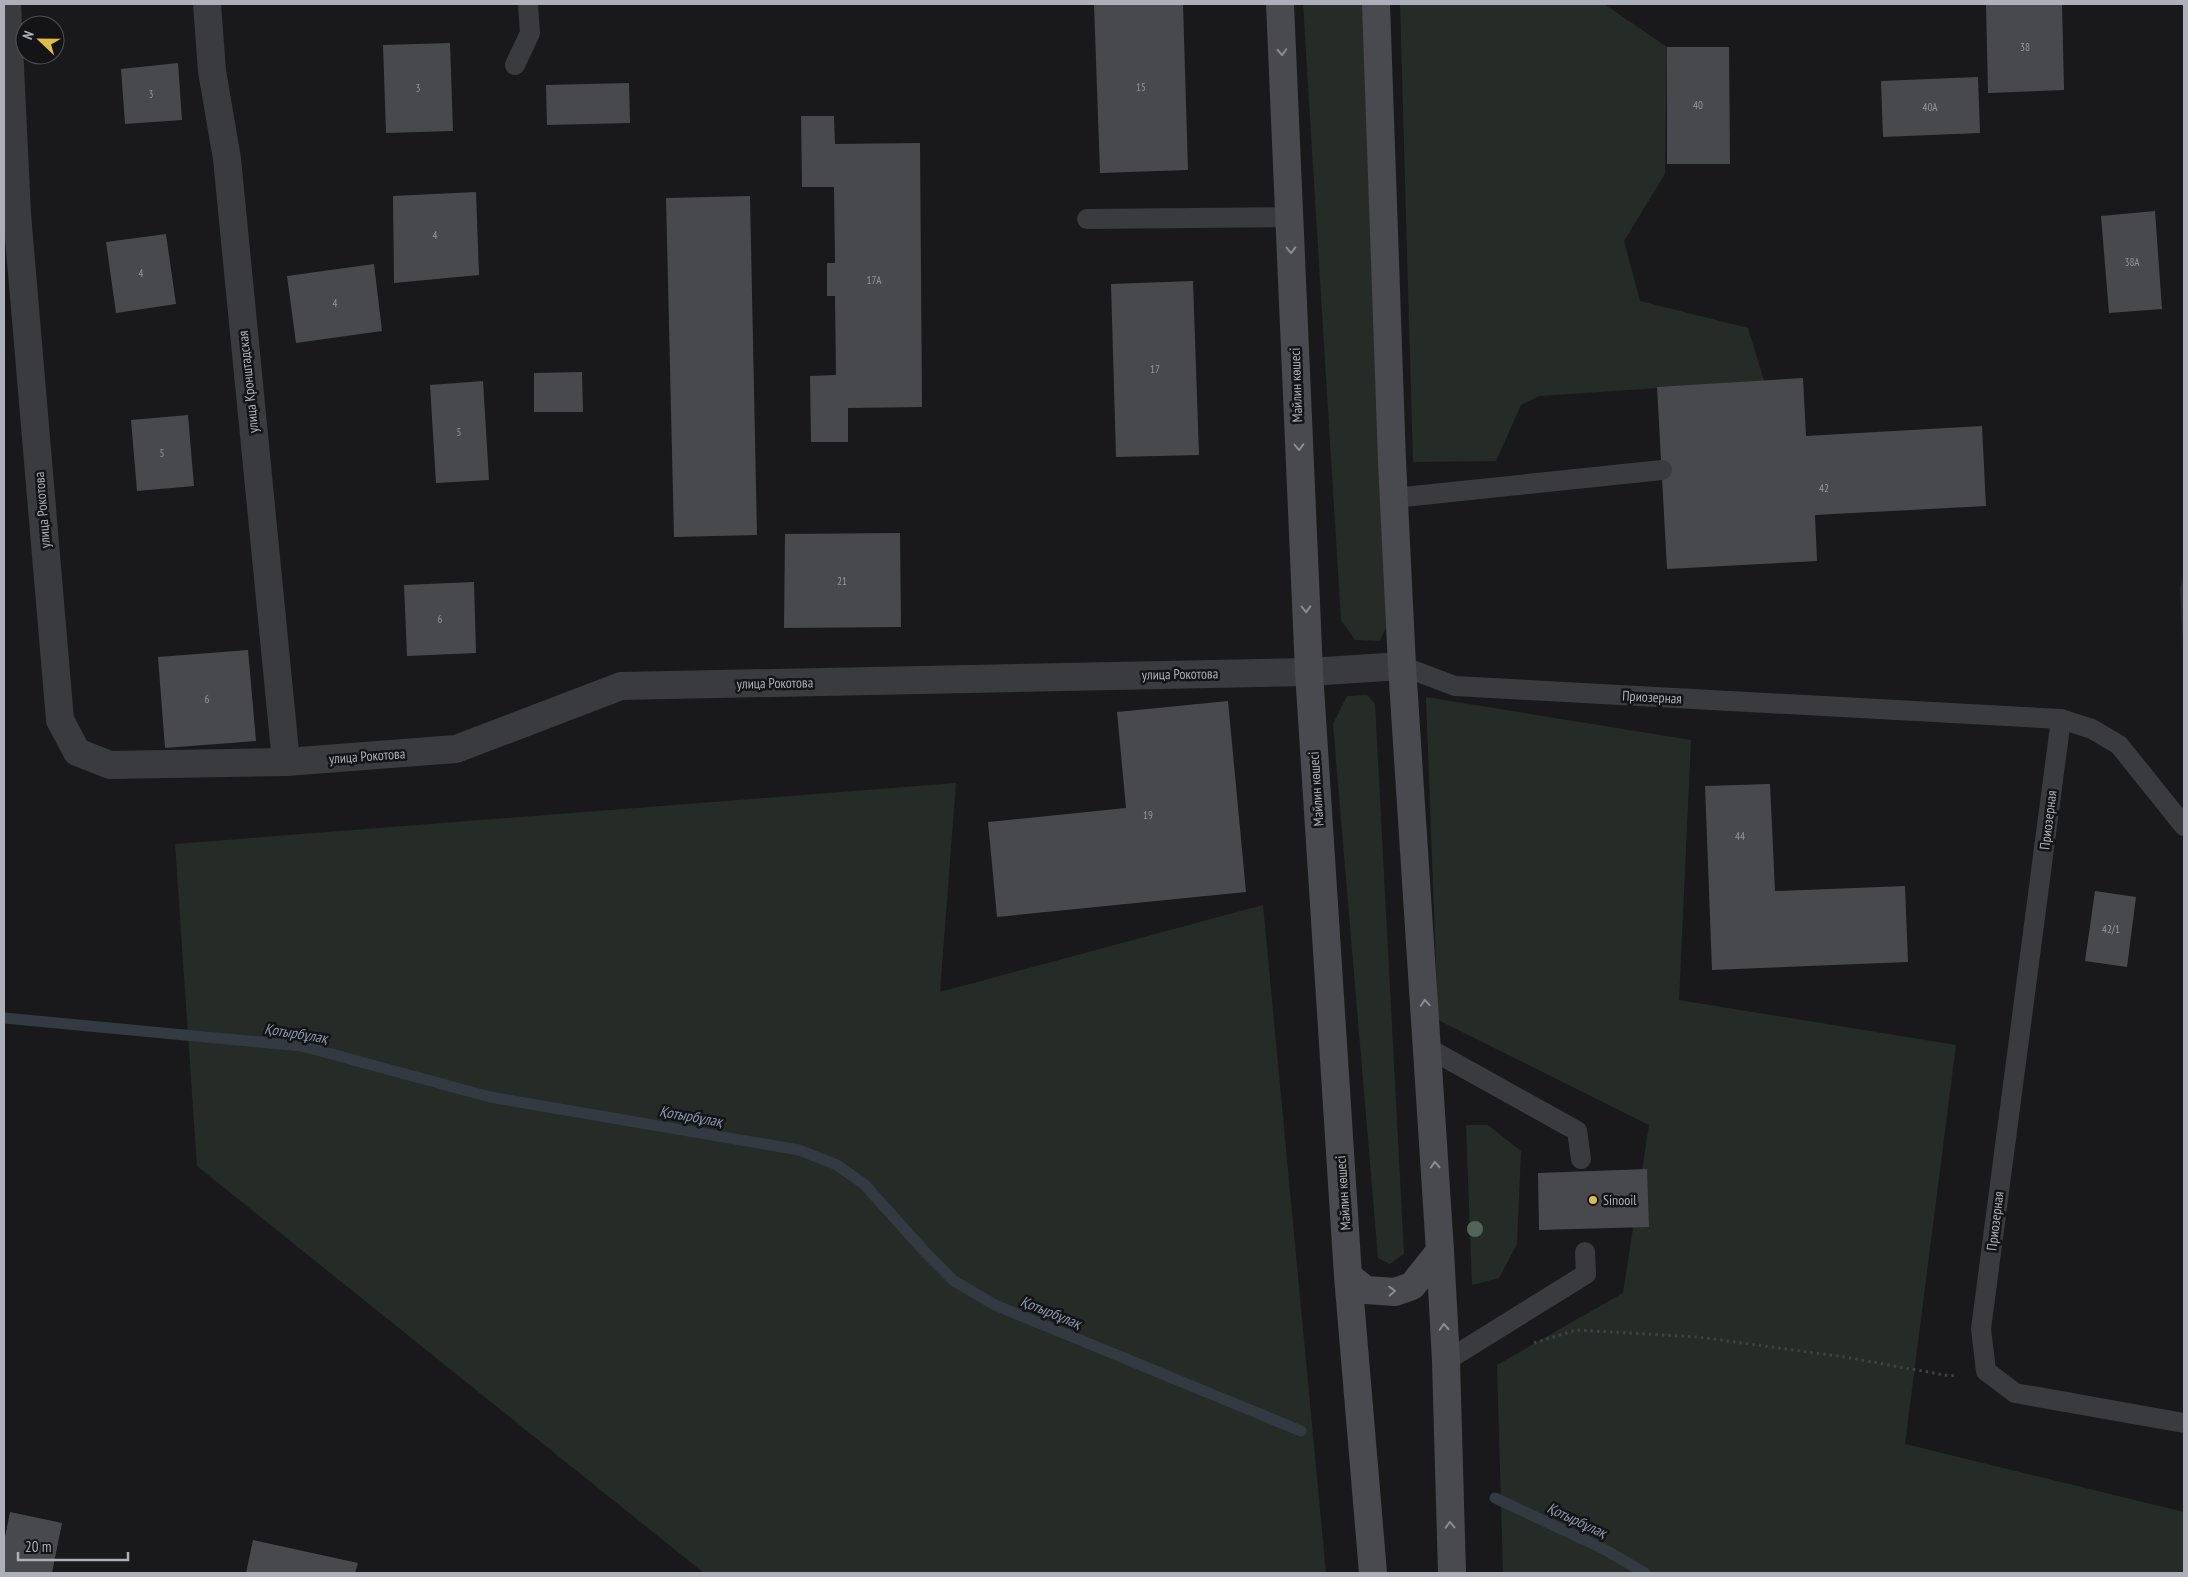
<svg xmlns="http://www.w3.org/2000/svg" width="2188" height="1577" font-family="'PT Sans Narrow',sans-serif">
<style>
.green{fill:#252c27}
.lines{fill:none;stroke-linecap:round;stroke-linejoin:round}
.stream{stroke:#343a42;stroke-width:11}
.building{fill:#48494d}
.path{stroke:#404146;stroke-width:3;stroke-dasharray:2.5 4;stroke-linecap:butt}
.service{stroke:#3a3b3f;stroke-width:20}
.minor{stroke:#3a3b3f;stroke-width:28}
.secondary{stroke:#484a4f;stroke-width:28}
.tree{fill:#556458}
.oneway{stroke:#8a8c94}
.poi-dot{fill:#dfbb4c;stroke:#141416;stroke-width:2}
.labels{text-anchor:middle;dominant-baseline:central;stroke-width:5;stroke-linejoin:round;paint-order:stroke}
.number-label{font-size:11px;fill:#94969e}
.street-label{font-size:14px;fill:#adafb9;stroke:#141416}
.poi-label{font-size:14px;fill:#adafb9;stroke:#141416;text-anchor:start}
.water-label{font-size:15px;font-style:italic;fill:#8899b0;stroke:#141416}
</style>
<rect width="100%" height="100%" fill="#19191b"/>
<!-- green -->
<g class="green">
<path d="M1303,4H1367L1392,613L1380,641L1355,640L1341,620Z"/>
<path d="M1400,4H1604L1667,47L1665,174L1624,241L1640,301L1748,328L1764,381L1539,396L1521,405L1496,461L1413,462Z"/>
<path d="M2184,574V666L2180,588Z"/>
<path d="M1367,695L1375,704L1404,1254L1390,1264L1378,1258L1333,724L1347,696Z"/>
<path d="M1426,697L1691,740L1679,1000L1956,1045L1905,1444L2184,1512V1573H1503L1497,1365L1623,1293L1649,1125L1438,1020Z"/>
<path d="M956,783L940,992L1263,905L1326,1573H704L197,1166L175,844Z"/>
<path d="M1466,1125H1488L1521,1151L1517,1244L1499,1278L1472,1285Z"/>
</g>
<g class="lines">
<!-- stream -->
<g class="stream">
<path d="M4,1018L302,1046L490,1097L799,1150L837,1165L864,1184L926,1253L954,1281L995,1305L1301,1431"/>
<path d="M1495,1498L1602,1548L1645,1573"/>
</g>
</g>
<!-- building -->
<g class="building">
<path d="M1094,4H1183L1188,170L1100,173Z"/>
<path d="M1986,4H2062L2064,90L1988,93Z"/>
<path d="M450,43L453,131L386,133L383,45Z"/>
<path d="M1667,47H1729L1730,164H1667Z"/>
<path d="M178,63L182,120L125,124L121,69Z"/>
<path d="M1978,77L1980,133L1883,137L1881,81Z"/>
<path d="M629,83L630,123L547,125L546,85Z"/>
<path d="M801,116H834L835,144L920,143L922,407L848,408V442H811L810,376L836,375L835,296H827V263H835L834,187H802Z"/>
<path d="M476,192L479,275L394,283L393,196Z"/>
<path d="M750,196L757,535L674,537L666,198Z"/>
<path d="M2155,211L2162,309L2109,313L2101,216Z"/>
<path d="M166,234L176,304L116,313L106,242Z"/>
<path d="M374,264L382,331L296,343L287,276Z"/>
<path d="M1193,281L1199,455L1116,457L1111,284Z"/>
<path d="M582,372L583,412H534V373Z"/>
<path d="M1803,378L1806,436L1982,426L1986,506L1815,515L1817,561L1667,569L1657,387Z"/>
<path d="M483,381L489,480L436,483L430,385Z"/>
<path d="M188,415L194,486L137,491L131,420Z"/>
<path d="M900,533L901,627L784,628L785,534Z"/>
<path d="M474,582L476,653L407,656L404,585Z"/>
<path d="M248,650L256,741L165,748L158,657Z"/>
<path d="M1228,701L1246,892L997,917L988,822L1126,808L1117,712Z"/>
<path d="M1770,784L1775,891L1905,886L1908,962L1712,970L1705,786Z"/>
<path d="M2095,891L2136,897L2127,967L2085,961Z"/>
<path d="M1647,1169L1649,1227L1539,1230L1538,1173Z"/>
<path d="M10,1512L62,1523L52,1573H4V1542Z"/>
<path d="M253,1540L358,1563L355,1573H246Z"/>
</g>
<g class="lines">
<!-- path -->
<path class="path" d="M1534,1343L1576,1330L1698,1337L1845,1357L1950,1376L1957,1375"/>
<!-- service -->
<g class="service">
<path d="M515,65L530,33L528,4"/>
<path d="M1087,219L1289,217"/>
<path d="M1394,498L1662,470"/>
<path d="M1402,666L1455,686L2061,719L2092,729L2119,745L2184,826"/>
<path d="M2061,719L1981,1329L1986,1371L2015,1393L2184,1423"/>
<path d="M1428,1048L1577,1131L1581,1159"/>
<path d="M1446,1361L1586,1274L1585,1252"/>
</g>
<!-- minor -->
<g class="minor">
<path d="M7,4L17,214L60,720L77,752L110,765L286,762L456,749L621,686L1309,672L1402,666"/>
<path d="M207,4L212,71L227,159L286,762"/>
</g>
<!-- secondary -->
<g class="secondary">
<path d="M1280,4L1309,672L1348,1276L1373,1573"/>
<path d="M1376,4L1392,461L1402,666L1440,1251L1446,1361L1452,1573"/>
<path d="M1348,1276L1366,1290L1395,1292L1412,1286L1440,1251"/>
</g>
</g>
<!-- trees -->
<circle class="tree" cx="1475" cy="1229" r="8"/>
<!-- one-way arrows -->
<defs><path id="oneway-chevron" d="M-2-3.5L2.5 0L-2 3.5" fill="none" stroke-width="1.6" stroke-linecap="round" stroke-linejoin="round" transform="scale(1.25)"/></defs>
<g class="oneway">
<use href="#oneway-chevron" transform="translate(1282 52) rotate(87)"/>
<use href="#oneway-chevron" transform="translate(1291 250) rotate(88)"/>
<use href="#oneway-chevron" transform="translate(1299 447) rotate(88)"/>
<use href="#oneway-chevron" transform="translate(1306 609) rotate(88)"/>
<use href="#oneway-chevron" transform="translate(1425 1003) rotate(-94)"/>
<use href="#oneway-chevron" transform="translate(1435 1165) rotate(-93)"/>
<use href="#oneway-chevron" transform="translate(1392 1291) rotate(-3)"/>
<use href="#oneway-chevron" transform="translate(1444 1327) rotate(-93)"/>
<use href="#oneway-chevron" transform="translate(1450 1525) rotate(-92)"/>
</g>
<!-- markers -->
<circle class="poi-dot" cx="1593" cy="1200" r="5"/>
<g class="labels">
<!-- number labels -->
<g class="number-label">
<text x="2025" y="47">38</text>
<text x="1141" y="87">15</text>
<text x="418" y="88">3</text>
<text x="151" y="94">3</text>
<text x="1698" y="105">40</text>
<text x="1930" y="107">40А</text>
<text x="435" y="235">4</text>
<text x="2132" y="262">38А</text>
<text x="141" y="273">4</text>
<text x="874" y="280">17А</text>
<text x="335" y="303">4</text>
<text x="1155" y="369">17</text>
<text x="459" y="432">5</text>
<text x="162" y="453">5</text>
<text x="1824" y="488">42</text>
<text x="842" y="581">21</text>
<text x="440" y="619">6</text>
<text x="207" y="699">6</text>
<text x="1148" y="815">19</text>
<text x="1740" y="836">44</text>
<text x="2111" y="929">42/1</text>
</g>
<!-- street labels -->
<g class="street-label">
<text transform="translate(248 382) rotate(-96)">улица Кронштадская</text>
<text transform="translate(1296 385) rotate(-92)">Майлин көшесі</text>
<text transform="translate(42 510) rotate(-95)">улица Рокотова</text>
<text transform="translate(1180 674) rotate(-1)">улица Рокотова</text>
<text transform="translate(775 683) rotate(-1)">улица Рокотова</text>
<text transform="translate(1652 697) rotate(3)">Приозерная</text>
<text transform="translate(367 756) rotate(-4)">улица Рокотова</text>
<text transform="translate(1316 789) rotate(-94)">Майлин көшесі</text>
<text transform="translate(2048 820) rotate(-83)">Приозерная</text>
<text transform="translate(1343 1193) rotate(-94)">Майлин көшесі</text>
<text transform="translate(1995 1221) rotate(-83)">Приозерная</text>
</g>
<!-- poi labels -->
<g class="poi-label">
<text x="1603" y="1200">Sinooil</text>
</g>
<!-- water labels -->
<g class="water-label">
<text transform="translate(296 1033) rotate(9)">Қотырбұлақ</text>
<text transform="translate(691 1116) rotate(10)">Қотырбұлақ</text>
<text transform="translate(1051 1312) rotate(22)">Қотырбұлақ</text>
<text transform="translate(1577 1520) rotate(25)">Қотырбұлақ</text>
</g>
</g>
<!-- border -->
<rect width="2188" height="1577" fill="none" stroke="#adafb9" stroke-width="10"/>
<!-- north arrow -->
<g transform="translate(40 40) rotate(292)"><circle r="24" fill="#141416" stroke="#515257"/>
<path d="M0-4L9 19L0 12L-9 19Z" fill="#dfbb4c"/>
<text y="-8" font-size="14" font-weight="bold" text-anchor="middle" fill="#adafb9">N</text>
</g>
<!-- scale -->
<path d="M18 1552v8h110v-8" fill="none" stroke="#adafb9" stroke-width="2.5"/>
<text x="25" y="1552" font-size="15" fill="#adafb9" stroke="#141416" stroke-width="4" paint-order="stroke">20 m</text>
</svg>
